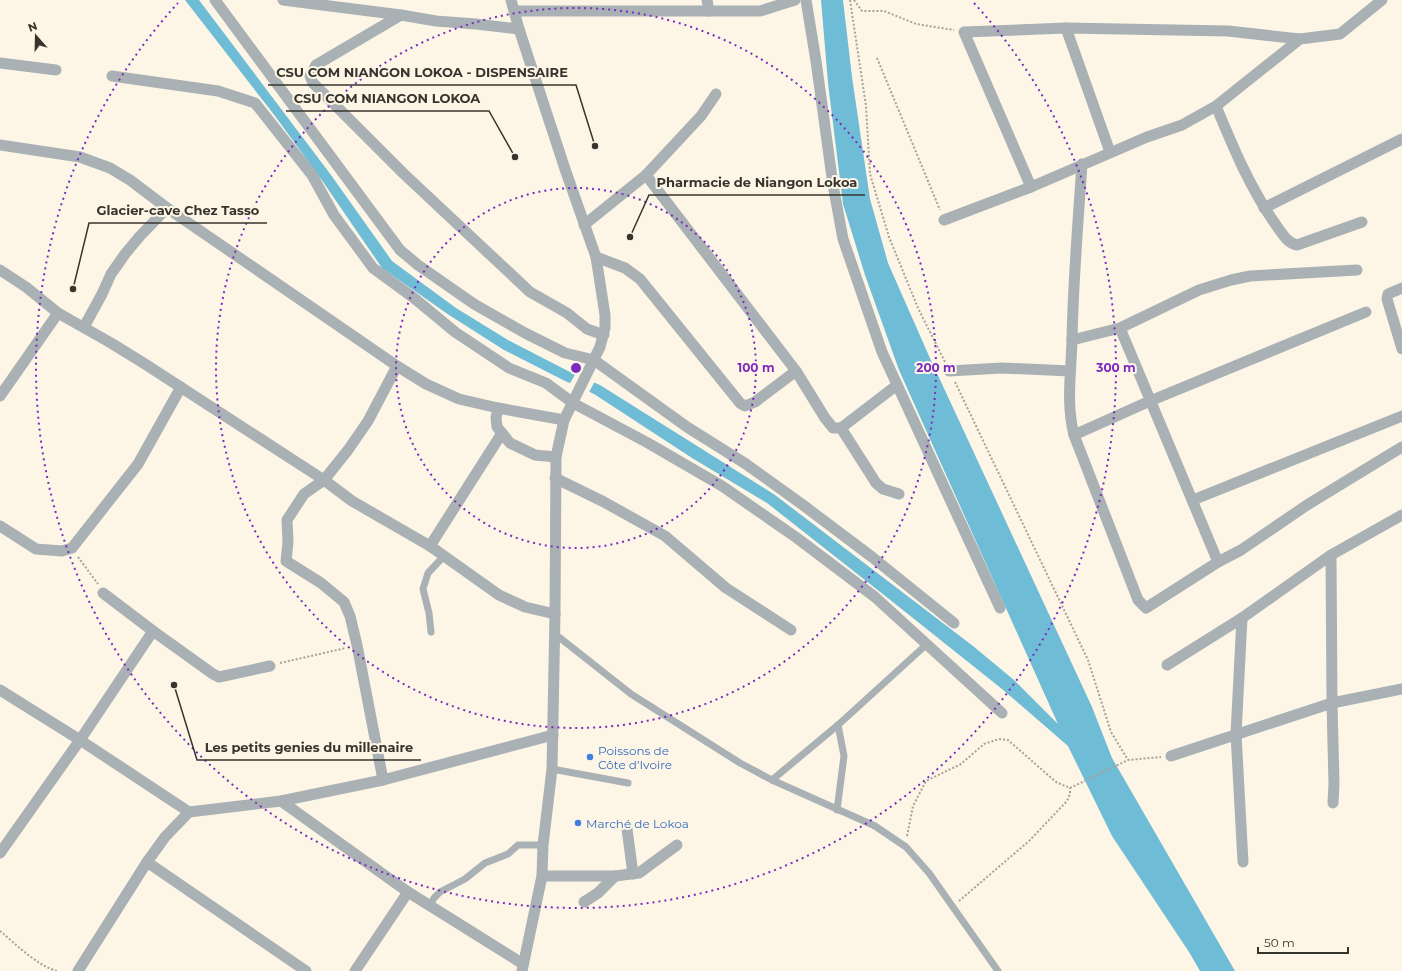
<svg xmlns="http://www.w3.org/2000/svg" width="1402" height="971" font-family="Montserrat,sans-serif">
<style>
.water{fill:#6fbcd6}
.pier{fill:#fdf6e6}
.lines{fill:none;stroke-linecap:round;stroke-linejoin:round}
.path{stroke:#a7a196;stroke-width:2;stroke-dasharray:2 2;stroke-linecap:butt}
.service{stroke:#a9b1b4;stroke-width:7}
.minor{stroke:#a9b1b4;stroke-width:11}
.ring{fill:none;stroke:#7b2cbf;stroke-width:2;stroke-dasharray:2 4}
.shop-dot{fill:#3f7fe0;stroke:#fdf6e6;stroke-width:1.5}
.labels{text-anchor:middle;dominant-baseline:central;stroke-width:4;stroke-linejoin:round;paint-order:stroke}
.shop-label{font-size:12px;fill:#366cbe;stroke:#fdf6e6;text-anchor:start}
.centre{fill:#7b2cbf;stroke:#fdf6e6;stroke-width:2}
.ring-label{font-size:12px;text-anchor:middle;font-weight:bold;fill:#7b2cbf;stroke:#fdf6e6;stroke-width:4;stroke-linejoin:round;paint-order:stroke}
.leader{fill:none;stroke:#37342e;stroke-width:1.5}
.callout-dot{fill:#37342e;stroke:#fdf6e6;stroke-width:1.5}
.callout-label{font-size:13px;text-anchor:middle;font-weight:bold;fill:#37342e;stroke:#fdf6e6;stroke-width:4;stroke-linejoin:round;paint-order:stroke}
</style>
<rect width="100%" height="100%" fill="#fdf6e6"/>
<!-- water -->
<path class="water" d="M185,0H199L331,175L392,261L456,308L508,340L568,371L600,385L775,495L973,646L1014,680L1058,724L899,370L865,275L843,204L828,83L821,0H843L852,77L870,199L888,263L929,356L1092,707L1112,758L1235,971H1200L1189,952L1112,836L1068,746L1002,689L884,595L767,503L692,458L594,394L565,381L504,350L449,315L382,268L321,179L275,116Z"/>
<!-- pier -->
<path class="pier" d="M576,373L595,381L588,394L569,385Z"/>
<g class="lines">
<!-- path -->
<g class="path">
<path d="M850,0L866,106L870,174L889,237L918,308L945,362"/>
<path d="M854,0L862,11H884L916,24L954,30"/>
<path d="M877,58L940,210"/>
<path d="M955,382L1088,660L1111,732L1128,760"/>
<path d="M78,557L98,584"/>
<path d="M280,663L346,648"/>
<path d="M907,836L913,806L926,781L961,764L984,744L999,739L1008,740L1056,782L1070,788L1128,760L1161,757"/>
<path d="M959,901L1029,841L1067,801L1070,794V788"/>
<path d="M0,931C17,945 36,965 57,971"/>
</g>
<!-- service -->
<g class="service">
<path d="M431,632L429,613L423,589L428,573L444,556"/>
<path d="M555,634L631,694L740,763L772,780L875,826L906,847L929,873L998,971"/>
<path d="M552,769L628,783"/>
<path d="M772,780L838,725L927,644"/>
<path d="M837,810L844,756L838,725"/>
<path d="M430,906L434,898L440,892L465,879L485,863L508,854L518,845H543"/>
</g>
<!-- minor -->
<g class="minor">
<path d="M215,0L400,250L418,265L474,304L525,333L565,353L594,360L687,427L746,464L803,505L872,557L954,623"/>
<path d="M283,0L401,15L436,21L476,24L519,29"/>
<path d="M511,0L519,29L566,172L596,257L605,315V328L600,347L564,420L556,457L555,614L552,769L543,845L542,876L522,971"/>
<path d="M707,0L709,11"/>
<path d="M806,0L816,61L833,185L843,239L882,352L1000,608"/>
<path d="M515,11H760L795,0"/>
<path d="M401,15L316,65L310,76L313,83L404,174L530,292L567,313L587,329L604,335"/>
<path d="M1066,28L1110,152"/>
<path d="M0,63L56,70"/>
<path d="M112,76L218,91L255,103L312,175L334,215L373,268L414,298L455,332L509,368L546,383L573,403L648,443L722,486L797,538L875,597L1002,713"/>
<path d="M1216,106C1233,147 1250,188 1276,225C1282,233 1287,243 1297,245L1362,222"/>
<path d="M0,145L80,157L110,168L130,180L167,208L397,366L426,384L459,399L498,408L564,420"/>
<path d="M1082,164C1078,223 1073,282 1072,341C1071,373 1066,404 1074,435L1138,600L1146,608L1218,562L1241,550L1307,505L1402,447"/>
<path d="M646,175L796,371L825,418L833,428H841L897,385"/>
<path d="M1031,187L964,32L1066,28L1228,31L1300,39"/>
<path d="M1264,208L1402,139"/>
<path d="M944,220L1031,187L1147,137L1182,125L1216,106L1300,39L1340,34L1382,0"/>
<path d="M584,225L646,175L701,116L716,94"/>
<path d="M596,257L625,268L640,279L740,403L745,406L755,402L796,371"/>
<path d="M0,270L26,287L58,313L111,343L145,364L324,480L352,501L430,546L499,595L525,607L555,614"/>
<path d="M1402,288L1388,294L1387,299L1402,349"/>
<path d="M84,327L102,294L111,274L125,254L140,236L167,208"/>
<path d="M1120,328L1218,562"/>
<path d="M1072,340L1120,328L1199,290L1231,280L1250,276L1357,270"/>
<path d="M949,371L1002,368L1070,371"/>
<path d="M0,396L58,313"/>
<path d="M498,408L496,418L497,427L510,443L535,455L556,457"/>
<path d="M841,428L876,483L883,489L899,494"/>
<path d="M1074,435L1150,401L1366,312"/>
<path d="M555,478L604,502L665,536L726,588L791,630"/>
<path d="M1193,500L1402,416"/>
<path d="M0,526L36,549L62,551L72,548L138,464L181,387"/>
<path d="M430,546L502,433"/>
<path d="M1331,555L1332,703L1402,689"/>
<path d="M103,593L153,631L213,674L219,677L270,666"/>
<path d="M1242,618L1236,734L1243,862"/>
<path d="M1167,665L1242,618L1331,555L1402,515"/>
<path d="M0,690L80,740L189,812L281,801L383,780L553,735"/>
<path d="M1171,756L1332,703L1334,784L1333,803"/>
<path d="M383,780L357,645L350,616L344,602L321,583L286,561L288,542L287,520L304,494L324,480L348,450L368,421L397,366"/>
<path d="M281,801L408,892L523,964"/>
<path d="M627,829L633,874"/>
<path d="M0,853L80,740L153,631"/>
<path d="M147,862L306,971"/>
<path d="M542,876H615L639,873L677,845"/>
<path d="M584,902L598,893L615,876"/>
<path d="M78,971L147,862L165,837L189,812"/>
<path d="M355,971L408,892"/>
</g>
</g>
<!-- distance rings -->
<g class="ring">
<circle cx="576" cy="368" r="180"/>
<circle cx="576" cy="368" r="360"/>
<path d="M974 3A540 540 0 1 1 178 3"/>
</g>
<!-- markers -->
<g class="shop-dot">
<circle cx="590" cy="757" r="4"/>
<circle cx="578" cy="823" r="4"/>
</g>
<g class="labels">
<!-- shop labels -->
<g class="shop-label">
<text x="598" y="750">Poissons de<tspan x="598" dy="14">Côte d’Ivoire</tspan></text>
<text x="586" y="823">Marché de Lokoa</text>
</g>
</g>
<circle cx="576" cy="368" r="6" class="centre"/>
<g class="ring-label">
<text x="756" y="372">100 m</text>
<text x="936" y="372">200 m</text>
<text x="1116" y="372">300 m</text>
</g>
<!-- callouts -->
<path class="leader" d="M595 146L576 85H268M515 157L489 111H286M630 237L649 195H865M73 289L89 223H267M174 685L197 760H421"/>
<g class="callout-dot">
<circle cx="595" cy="146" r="4"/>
<circle cx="515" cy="157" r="4"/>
<circle cx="630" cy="237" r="4"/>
<circle cx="73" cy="289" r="4"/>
<circle cx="174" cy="685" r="4"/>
</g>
<g class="callout-label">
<text x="422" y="77">CSU COM NIANGON LOKOA - DISPENSAIRE</text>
<text x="387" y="103">CSU COM NIANGON LOKOA</text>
<text x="757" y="187">Pharmacie de Niangon Lokoa</text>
<text x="178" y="215">Glacier-cave Chez Tasso</text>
<text x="309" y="752">Les petits genies du millenaire</text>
</g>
<!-- north arrow -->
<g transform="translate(36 36) rotate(340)" stroke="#fdf6e6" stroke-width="3" paint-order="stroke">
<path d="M0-3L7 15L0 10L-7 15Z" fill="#37342e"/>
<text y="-6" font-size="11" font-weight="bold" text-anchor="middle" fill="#37342e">N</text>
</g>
<!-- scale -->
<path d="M1258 947v6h90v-6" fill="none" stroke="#37342e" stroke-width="2"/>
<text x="1264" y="947" font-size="12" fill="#37342e" stroke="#fdf6e6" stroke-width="3" paint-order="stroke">50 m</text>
</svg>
